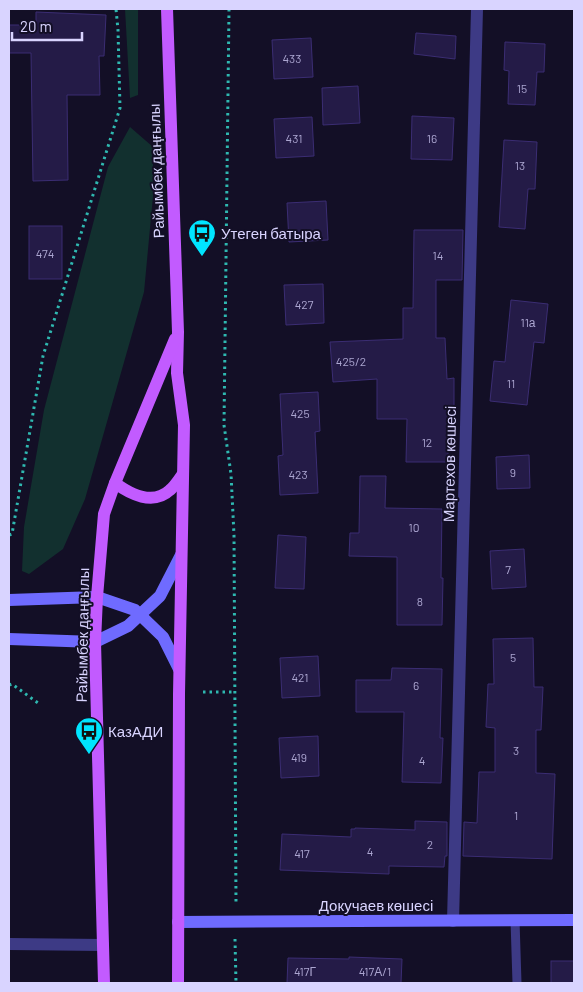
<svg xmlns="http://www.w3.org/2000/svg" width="583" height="992" font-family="Barlow,sans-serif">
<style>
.green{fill:#12302f}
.building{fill:#241b47;stroke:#3b2d73}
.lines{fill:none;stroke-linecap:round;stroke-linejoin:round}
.path{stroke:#2fb8b0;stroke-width:3;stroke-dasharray:2.5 4;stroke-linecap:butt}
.lane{stroke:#3d3a85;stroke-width:9}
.street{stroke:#3d3a85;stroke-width:12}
.secondary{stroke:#6f6bff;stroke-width:12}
.primary{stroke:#c25bff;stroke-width:12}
.labels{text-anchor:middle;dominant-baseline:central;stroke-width:4;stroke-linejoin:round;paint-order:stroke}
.number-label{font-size:12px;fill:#aca6d1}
.street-label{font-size:15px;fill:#d9d4ff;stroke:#130f26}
.poi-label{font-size:15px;fill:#d9d4ff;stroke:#130f26;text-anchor:start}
</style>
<rect width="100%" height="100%" fill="#130f26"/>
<!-- green -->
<g class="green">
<path d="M125,9H138V95L130,98Z"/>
<path d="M130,127L153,147V196L144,292L85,499L63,549L29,574L22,571L24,527L44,410L108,167Z"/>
</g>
<!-- building -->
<g class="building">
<path d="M36,12L106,15L104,56H99L100,95H67L68,180L33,181L31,53H9V25H36Z"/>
<path d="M416,33L456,36L455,59L414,54Z"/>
<path d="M311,38L313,77L274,79L272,40Z"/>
<path d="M505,42L545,44L544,72H537L535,105L508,104L509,71L504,70Z"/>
<path d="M358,86L360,123L323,125L322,88Z"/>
<path d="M412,116L454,118L452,160L411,159Z"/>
<path d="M312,117L314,156L276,158L274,119Z"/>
<path d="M504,140L537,142L535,189H528L525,229L499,227Z"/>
<path d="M326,201L328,240L289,242L287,203Z"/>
<rect x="29" y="226" width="33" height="53"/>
<path d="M414,230H463L462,280H436V338H445L447,379L454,378V418H448V462H406L407,419H377V379L333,382L330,342L403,339V308H413Z"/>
<path d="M323,284L324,323L286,325L284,285Z"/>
<path d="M511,300L548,304L544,343L534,342L527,405L490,401L494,361L505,362Z"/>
<path d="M318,392L320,431L315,432L318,493L280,495L278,456L283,455L280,394Z"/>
<path d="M529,455L530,488L497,489L496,457Z"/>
<path d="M360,476H386L385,508L442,509L441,578H443L442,625H397V557L349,556L350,533H359Z"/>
<path d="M278,535L306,537L304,589L275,588Z"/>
<path d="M524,549L526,587L492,589L490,551Z"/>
<path d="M533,638L534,687H543L541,730H536V773L555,774L552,859L463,856L464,822L477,823L479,772H495V728L486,727L488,684H494L493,639Z"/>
<path d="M318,656L320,696L282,698L280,658Z"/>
<path d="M392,668L442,669L440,738H443L441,783L402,782L404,712H356V680H391Z"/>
<path d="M318,736L319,776L281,778L279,738Z"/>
<path d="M415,821L447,822V856H445L444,867L389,866V874L280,870L282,834L351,837V829H355V828L415,830Z"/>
<path d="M349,957L402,959L401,983H287L288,958L349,959Z"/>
<rect x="551" y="961" width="23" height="22"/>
</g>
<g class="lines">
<!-- path -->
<g class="path">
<path d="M229,9L224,425L231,474L234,535L236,905"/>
<path d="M9,535L12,534L43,356L120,108L118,30L116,9"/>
<path d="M9,685L12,684L38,703"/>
<path d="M203,692H235"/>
<path d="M235,939L236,983"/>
</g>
<!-- lane -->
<path class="lane" d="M515,920L517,983"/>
<!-- street -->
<g class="street">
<path d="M453,921L477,9"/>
<path d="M9,944L103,945"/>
</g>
<!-- secondary -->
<g class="secondary">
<path d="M9,600L97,597L135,610L163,637L179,669"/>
<path d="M9,639L95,642L128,626L160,596L181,555"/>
<path d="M178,922L574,920"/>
</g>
<!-- primary -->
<g class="primary">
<path d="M167,9L178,332L177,373L184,425L179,694L178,983"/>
<path d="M115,483C130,494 153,506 170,490C175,486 179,479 183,474"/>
<path d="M104,983L95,642L97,597L104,514L115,483L175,339"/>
</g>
</g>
<!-- icons -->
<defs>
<g id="bus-pin" transform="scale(1.4375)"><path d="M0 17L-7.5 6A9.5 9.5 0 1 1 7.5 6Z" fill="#00e5ff" stroke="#130f26"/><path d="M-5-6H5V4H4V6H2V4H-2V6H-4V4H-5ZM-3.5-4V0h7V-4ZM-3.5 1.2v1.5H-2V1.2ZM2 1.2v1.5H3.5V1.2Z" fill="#111"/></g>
</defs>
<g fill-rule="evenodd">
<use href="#bus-pin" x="202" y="233"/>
<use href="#bus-pin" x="89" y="731"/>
</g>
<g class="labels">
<!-- number labels -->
<g class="number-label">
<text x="292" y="58">433</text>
<text x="522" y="88">15</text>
<text x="294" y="138">431</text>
<text x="432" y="138">16</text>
<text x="520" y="165">13</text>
<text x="45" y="253">474</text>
<text x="438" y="255">14</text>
<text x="304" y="304">427</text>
<text x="528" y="322">11а</text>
<text x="351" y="361">425/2</text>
<text x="511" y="383">11</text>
<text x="300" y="413">425</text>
<text x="427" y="442">12</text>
<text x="513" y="472">9</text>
<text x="298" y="474">423</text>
<text x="414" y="527">10</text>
<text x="508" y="569">7</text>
<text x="420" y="601">8</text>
<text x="513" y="657">5</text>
<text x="300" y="677">421</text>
<text x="416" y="685">6</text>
<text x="516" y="750">3</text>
<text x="299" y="757">419</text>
<text x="422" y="760">4</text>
<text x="516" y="815">1</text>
<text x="430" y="844">2</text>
<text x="370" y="851">4</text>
<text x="302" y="853">417</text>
<text x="305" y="971">417Г</text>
<text x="375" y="971">417А/1</text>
</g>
<!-- street labels -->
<g class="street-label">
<text transform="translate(156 171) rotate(-92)">Райымбек даңғылы</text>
<text transform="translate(449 464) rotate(-89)">Мартехов көшесі</text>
<text transform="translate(82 635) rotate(-89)">Райымбек даңғылы</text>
<text x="376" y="905">Докучаев көшесі</text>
</g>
<!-- poi labels -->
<g class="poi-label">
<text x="221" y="233">Утеген батыра</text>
<text x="108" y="731">КазАДИ</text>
</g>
</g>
<!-- border -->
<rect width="583" height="992" fill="none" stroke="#d9d4ff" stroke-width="20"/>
<!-- scale -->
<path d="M12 32v8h70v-8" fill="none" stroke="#d9d4ff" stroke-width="2.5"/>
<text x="20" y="32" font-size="15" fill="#d9d4ff" stroke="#130f26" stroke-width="4" paint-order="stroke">20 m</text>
</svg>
